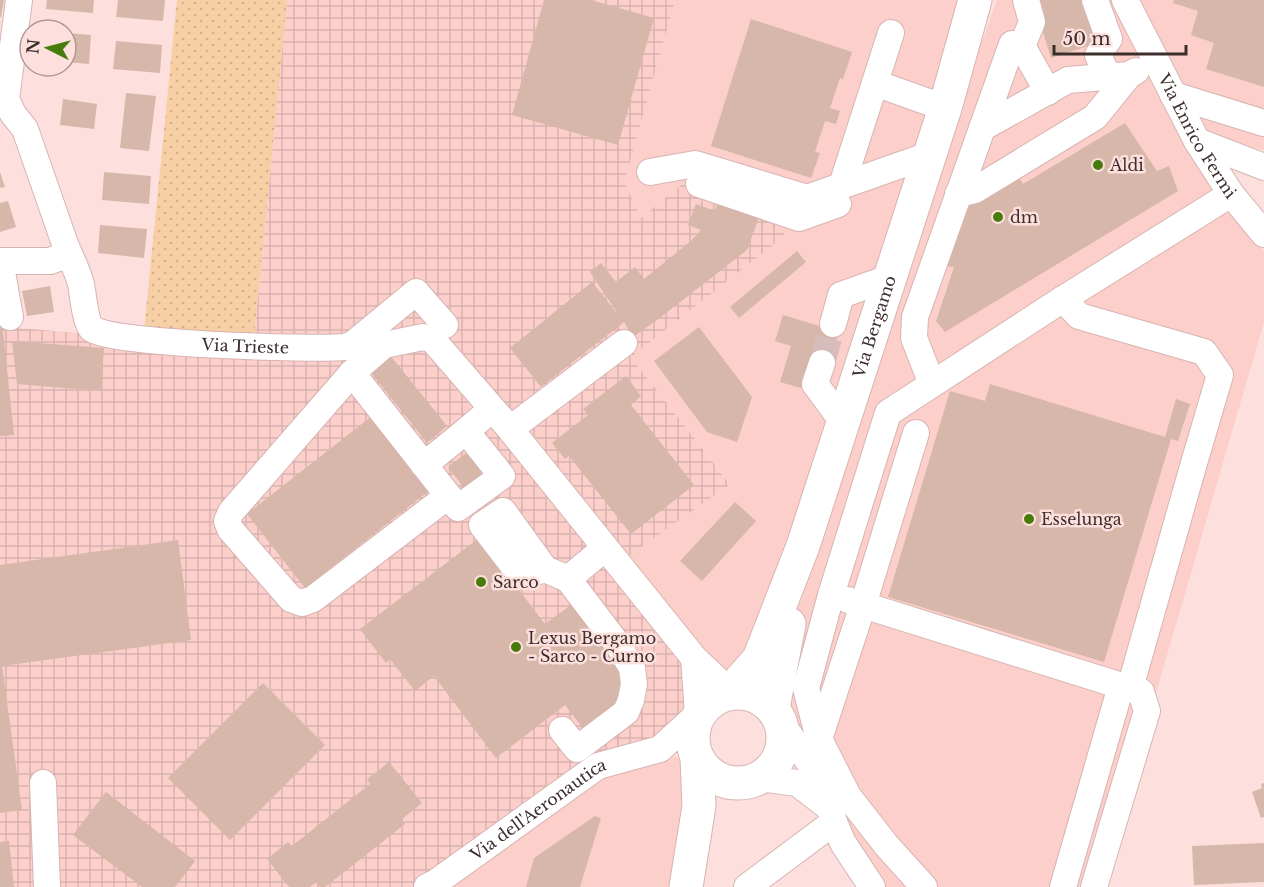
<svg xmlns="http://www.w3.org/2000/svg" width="1264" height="887" font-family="'Libre Baskerville',serif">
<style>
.built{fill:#fccfcb}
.industrial{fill:url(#industrial-grid)}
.green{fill:url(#green-dots)}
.building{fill:#d6b7a9}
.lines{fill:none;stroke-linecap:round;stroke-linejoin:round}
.minor-tunnel{stroke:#d6bcba;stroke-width:26;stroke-dasharray:26 13;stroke-linecap:butt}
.minor-casing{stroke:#d7b4b1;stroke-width:28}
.major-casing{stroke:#d7b4b1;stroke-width:35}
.minor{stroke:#fff;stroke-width:26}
.major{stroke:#fff;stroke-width:33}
.poi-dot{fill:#477c0d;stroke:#fde0dd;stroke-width:2}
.labels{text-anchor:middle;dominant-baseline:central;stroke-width:5;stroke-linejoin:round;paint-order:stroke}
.street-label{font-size:16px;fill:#3c2e2d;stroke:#fde0dd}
.poi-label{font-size:16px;fill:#3c2e2d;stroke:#fde0dd;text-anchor:start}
</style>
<defs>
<pattern id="industrial-grid" width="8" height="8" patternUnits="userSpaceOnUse" patternTransform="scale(1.5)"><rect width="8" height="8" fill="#fccfcb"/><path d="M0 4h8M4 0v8" fill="none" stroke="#d9b2af"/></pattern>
<pattern id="green-dots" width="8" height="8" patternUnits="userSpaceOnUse" patternTransform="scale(1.5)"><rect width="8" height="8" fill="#f7cfa5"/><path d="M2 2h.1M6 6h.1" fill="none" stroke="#d5b28e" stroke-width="1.8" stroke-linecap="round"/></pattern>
</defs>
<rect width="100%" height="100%" fill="#fde0dd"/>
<!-- built -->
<g class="built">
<path d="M675,0H968L753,654L729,682L624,559L730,483L631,357L783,237L641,218L623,182Z"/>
<path d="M997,0H1121L1250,236L1264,252V322L1156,693L1158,707L1101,887H877L778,707L807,547L948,110L984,36Z"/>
<path d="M1134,0H1264V150L1202,136Z"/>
<path d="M657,753L693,761L682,887H436L600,770Z"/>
</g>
<!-- industrial -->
<path class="industrial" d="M287,0H675L624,182L641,218L695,174L792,205L783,237L631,357L730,484L613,567L689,661L691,710L657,742L434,877L413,887H0V288L6,327L80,333L254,338Z"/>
<!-- green -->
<path class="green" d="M177,0H287L254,338L144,331Z"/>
<!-- building -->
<g class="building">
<path d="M0,0H4L1,17H0Z"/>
<path d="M47,0H94L93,13L46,9Z"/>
<path d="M118,0H165L163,21L116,17Z"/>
<path d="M544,0H591L654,18L618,145L512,115Z"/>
<path d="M1033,0H1090L1103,41L1051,58Z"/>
<path d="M1174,0H1264V87L1206,69L1214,43L1191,35L1198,11L1173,3Z"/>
<path d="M751,19L852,52L843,79L840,78L830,108L840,111L836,124L825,121L815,152L820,153L811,178L711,146Z"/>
<path d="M66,33L91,35L89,64L66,62Z"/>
<path d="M116,41L162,45L160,73L113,69Z"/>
<path d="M126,93L156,96L149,151L120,148Z"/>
<path d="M63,99L97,104L94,129L60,125Z"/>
<path d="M1125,123L1157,171L1169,166L1178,191L945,332L936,321L954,267L945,266L966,206L1018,176L1023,184Z"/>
<path d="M0,172L5,187L0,188Z"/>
<path d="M104,172L151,176L149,204L102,200Z"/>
<path d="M720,197L761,212L747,250L657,320L633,337L624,322L541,387L510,348L592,282L620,317L590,272L601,263L616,282L635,267L644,279L691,241L701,230L688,225L696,204L715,211Z"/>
<path d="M8,201L16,227L0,232V203Z"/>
<path d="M100,225L147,229L144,258L98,253Z"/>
<path d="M797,251L806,262L739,318L730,307Z"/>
<path d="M50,286L54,312L27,316L22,291Z"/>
<path d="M783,315L839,332L831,358L812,352L801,388L780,382L791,346L775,341Z"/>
<path d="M0,322H2L14,435L0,436Z"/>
<path d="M699,327L752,397L737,442L707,432L654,361Z"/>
<path d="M12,341L104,348L101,391L17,384Z"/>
<path d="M389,354L447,426L427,443L369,370Z"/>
<path d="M626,376L641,396L631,405L694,485L631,534L569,456L565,459L552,443L588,415L583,409Z"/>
<path d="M990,384L1165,437L1176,399L1190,404L1178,441L1171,439L1104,662L888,597L950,391L985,401Z"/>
<path d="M372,416L430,490L305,588L247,514Z"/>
<path d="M469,451L486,473L465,489L448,467Z"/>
<path d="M735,502L756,521L702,581L680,561Z"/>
<path d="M479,538L545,624L571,605L624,674L620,707L586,732L565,705L496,758L434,676L415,691L390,659L386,663L360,629Z"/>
<path d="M178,540L191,640L2,666L22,810L0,813V565Z"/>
<path d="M263,683L325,745L230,840L168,778Z"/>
<path d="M389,762L422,803L402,819L405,824L325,887H320L316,882L310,887H289L267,859L288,842L292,846L370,784L367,779Z"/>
<path d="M1264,783V817L1261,818L1252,792L1262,788L1261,784Z"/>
<path d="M106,792L195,861L175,887H142L73,835Z"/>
<path d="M595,816L601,818L580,887H526L534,858Z"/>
<path d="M9,841L14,887H0V842Z"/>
<path d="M1264,843V882L1194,885L1192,846Z"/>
</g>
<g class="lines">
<!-- minor-tunnel -->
<path class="minor-tunnel" d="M822,363L833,324"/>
<!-- minor casing -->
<g class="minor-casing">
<g id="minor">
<path id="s1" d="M19,0L6,99L13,114L25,129C38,166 51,204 64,241C69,255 77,269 81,284C83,294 85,320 91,328C106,344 314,350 345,347L353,344L416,292L445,325"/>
<path d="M1095,0L1109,39L1098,55L1108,77"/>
<path id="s2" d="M1125,0L1197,141L1231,194L1264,234"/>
<path d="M1022,46L1032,22L1026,0"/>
<path d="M875,83L945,108"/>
<path d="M1173,95L1264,123"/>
<path d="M982,128L1068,80L1129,75L1136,71"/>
<path d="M1197,141L1264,167"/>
<path d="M650,172L695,164L807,198L929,155"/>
<path d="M699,184L799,218L838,204"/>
<path d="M842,185L891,33"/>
<path d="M958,194L975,190L1095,117L1129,75"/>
<path d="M0,261H50L69,254"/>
<path d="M0,261L10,317"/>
<path d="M1063,299L1231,194"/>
<path d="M833,324L841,295L889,278"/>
<path d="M822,363L815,384L843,422"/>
<path d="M352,373L458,508L502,476L466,431L492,409"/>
<path d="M932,384L914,338L915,317L1012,44L1022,46L1048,92"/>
<path d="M510,429L624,343"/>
<path d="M424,465L466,431"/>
<path d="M448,496L313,599L302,603L291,599L230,529L227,521L231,512L352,373L384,345L423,337L432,339L510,429L694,658L730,692"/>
<path d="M545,569L526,575L519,573L482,525L503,511L545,569L568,579"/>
<path d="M848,600L863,605L916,433"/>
<path d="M781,723L811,765L830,808L834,822L843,843L872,887"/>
<path d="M562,730L577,749L626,712L631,700L634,684L632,668L619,646L568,579L605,548"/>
<path d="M819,739L863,605L1141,692L1147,711L1094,887"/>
<path d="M760,778L797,783L827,806"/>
<path d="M43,783L47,887"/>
<path id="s3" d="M427,887L435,883L598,766L660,749L698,714L694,658"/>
<path d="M747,887L834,822"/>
<path d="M924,887L887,846L848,796L819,739L806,688L831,595L888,413L1063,299L1079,316L1204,352L1220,375L1194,463L1130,688"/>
<path d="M1063,887L1121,686"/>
</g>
</g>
<!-- major casing -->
<g class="major-casing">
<g id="major">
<path id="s4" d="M730,692L759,659L803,546L945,108L975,0"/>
<circle cx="738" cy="738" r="45"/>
<path d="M773,708L789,624"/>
<path d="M686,887L699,806L697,758"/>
</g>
</g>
<!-- minor -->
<use href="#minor" class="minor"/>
<!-- major -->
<use href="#major" class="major"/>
</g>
<!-- markers -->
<g class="poi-dot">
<circle cx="1098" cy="165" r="6"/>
<circle cx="998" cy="217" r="6"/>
<circle cx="1029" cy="519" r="6"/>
<circle cx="481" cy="582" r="6"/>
<circle cx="516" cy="647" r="6"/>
</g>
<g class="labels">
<!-- street labels -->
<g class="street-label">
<text stroke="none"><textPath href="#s2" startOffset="154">Via Enrico Fermi</textPath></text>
<text stroke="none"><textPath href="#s4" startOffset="396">Via Bergamo</textPath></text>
<text stroke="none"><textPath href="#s1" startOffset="502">Via Trieste</textPath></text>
<text stroke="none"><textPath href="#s3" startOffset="136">Via dell'Aeronautica</textPath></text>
</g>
<!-- poi labels -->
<g class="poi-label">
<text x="1110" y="165">Aldi</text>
<text x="1010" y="217">dm</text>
<text x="1041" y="519">Esselunga</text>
<text x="493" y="582">Sarco</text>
<text x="528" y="638">Lexus Bergamo<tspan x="528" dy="18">- Sarco - Curno</tspan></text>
</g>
</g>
<!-- north arrow -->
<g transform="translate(48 48) rotate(276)"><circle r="28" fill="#fde0dd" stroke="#b09997" stroke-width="1.5"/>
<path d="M0-4.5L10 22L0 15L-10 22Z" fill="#477c0d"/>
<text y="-9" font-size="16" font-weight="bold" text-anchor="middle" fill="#3c2e2d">N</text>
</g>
<!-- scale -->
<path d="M1054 45v9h132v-9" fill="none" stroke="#3c2e2d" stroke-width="3"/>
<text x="1063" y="45" font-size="18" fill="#3c2e2d" stroke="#fde0dd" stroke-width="4.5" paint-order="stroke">50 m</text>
</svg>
